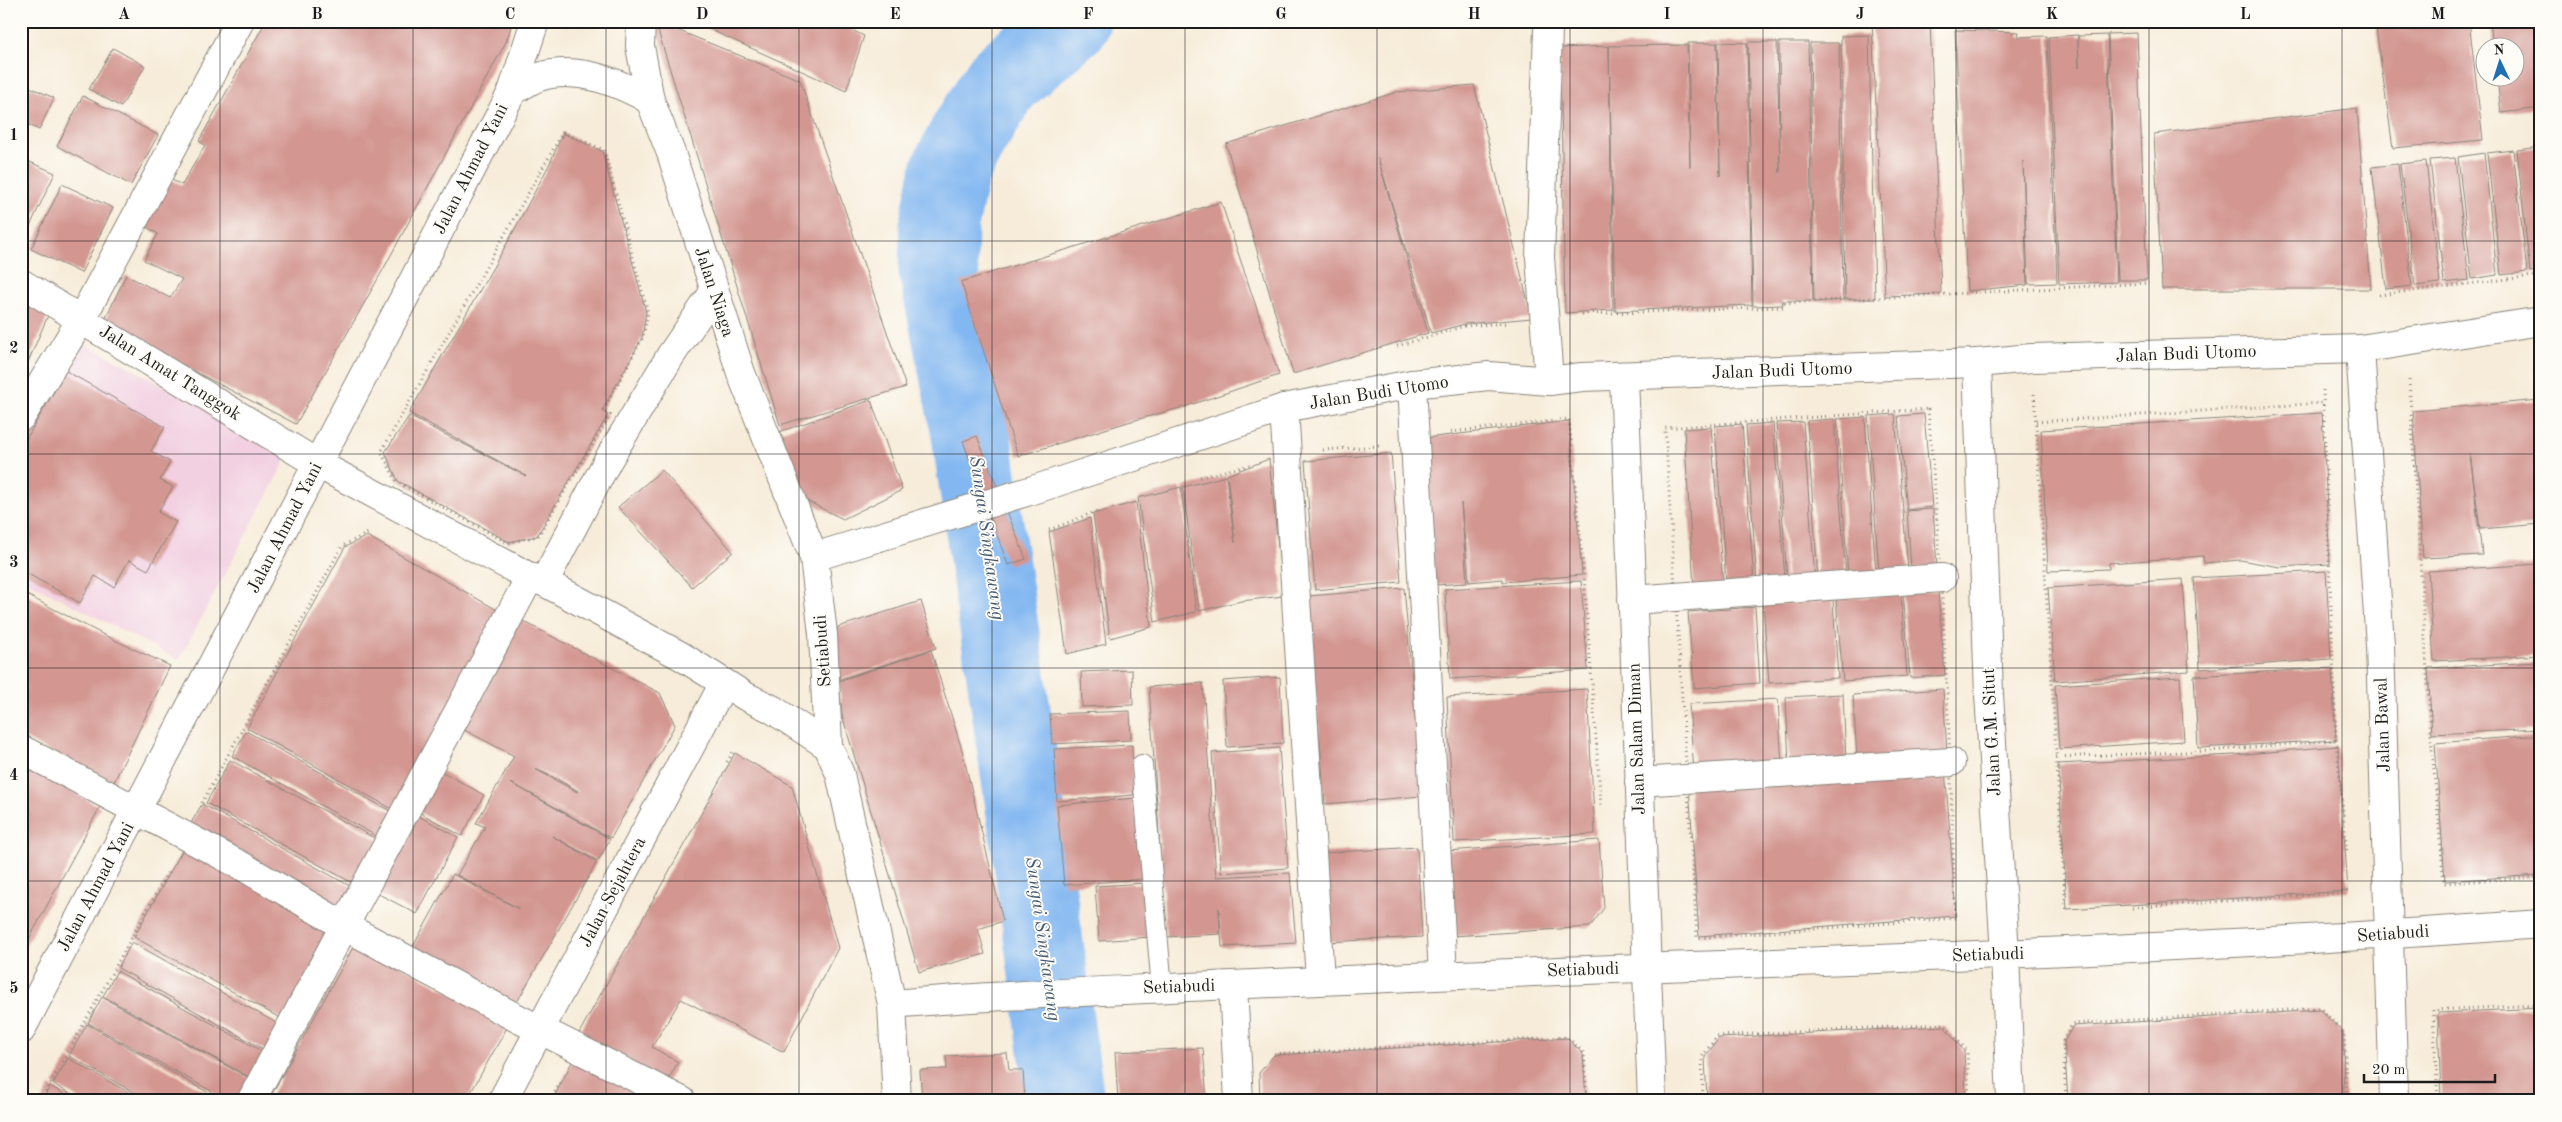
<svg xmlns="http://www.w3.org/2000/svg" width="2562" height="1122" font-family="'Old Standard TT',serif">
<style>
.built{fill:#f2cfe1}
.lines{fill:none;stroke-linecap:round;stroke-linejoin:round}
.river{stroke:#82b7f1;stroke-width:79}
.building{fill:#d39691;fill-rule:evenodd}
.lane-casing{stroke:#8a847a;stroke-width:22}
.street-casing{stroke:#8a847a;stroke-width:30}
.secondary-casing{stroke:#8a847a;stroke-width:30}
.primary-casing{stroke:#8a847a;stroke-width:30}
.path{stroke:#8a847a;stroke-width:3;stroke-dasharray:1 4;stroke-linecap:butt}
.lane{stroke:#fff;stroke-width:20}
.street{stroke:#fff;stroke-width:28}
.secondary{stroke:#fff;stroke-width:28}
.primary{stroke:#fff;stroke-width:28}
.grid{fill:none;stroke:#1c1c1c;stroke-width:1;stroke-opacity:0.55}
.labels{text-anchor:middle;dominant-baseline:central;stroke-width:4;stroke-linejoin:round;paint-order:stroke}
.street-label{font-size:18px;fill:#1c1c1c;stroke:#fdfcf7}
.water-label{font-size:19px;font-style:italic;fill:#455a71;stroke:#fdfcf7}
.neatline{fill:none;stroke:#1c1c1c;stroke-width:2}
.grid-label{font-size:16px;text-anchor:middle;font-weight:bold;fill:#1c1c1c}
</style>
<rect width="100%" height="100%" fill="#fdfcf7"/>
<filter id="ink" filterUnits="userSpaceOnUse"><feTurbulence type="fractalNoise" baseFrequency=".02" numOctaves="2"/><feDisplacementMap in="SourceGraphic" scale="10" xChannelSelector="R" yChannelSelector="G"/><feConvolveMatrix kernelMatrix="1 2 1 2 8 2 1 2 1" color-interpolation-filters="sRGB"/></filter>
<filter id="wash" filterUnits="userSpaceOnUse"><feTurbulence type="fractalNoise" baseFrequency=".0096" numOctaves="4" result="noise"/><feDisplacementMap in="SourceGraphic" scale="20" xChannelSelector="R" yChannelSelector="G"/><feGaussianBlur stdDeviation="1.12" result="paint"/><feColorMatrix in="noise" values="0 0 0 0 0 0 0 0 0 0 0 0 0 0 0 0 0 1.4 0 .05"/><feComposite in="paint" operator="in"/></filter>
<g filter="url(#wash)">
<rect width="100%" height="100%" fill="#f7ecd9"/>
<!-- built -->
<path class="built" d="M74,338L290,452L179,660L21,578V436Z"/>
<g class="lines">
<!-- river -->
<path class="river" d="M1065,1101L1034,869L971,434L938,269L939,224L950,171L969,134L1003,80L1071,21"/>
</g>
<g id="blocks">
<!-- building -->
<g class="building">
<path d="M266,21H511V27L506,42L384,268L296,424L103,324L126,275L170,298L182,279L144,260L158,234L143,225L168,178L182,185L205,145L199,141Z"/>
<path d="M655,21L800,80L906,387L780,425Z"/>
<path d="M691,21H834L864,36L846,91Z"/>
<path d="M1872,21H1930L1941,294L1885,296Z"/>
<path d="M2375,21H2469L2483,140L2393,148Z"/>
<path d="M2490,21H2541V108L2501,113L2497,78H2514V48H2493Z"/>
<path d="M1955,30L2019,32L2018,37L2047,36L2057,283L2028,284L2023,161L2027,285L1967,291Z"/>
<path d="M2137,33L2147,280H2118L2108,34Z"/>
<path d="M1869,35L1875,299H1845L1841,36Z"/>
<path d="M2078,35L2079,68L2078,36L2107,35L2117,282L2059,284L2049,37Z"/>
<path d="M1718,42L1747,43L1752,305L1615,311L1609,46L1687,45L1690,167L1688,43H1717L1720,176Z"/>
<path d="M1748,42H1777L1780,173L1779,42H1808L1813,301H1782L1783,305L1753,306Z"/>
<path d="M1810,43H1839L1843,300L1814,302Z"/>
<path d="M1609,46L1613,310L1565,313L1560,48Z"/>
<path d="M113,48L145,66L121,107L89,89Z"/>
<path d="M21,83L54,98L39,130L21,121Z"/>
<path d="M1474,85L1532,318L1465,324L1431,333L1378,158L1428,333L1293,374L1226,144L1397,92Z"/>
<path d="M83,96L158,135L131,185L57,146Z"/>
<path d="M2357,108L2371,289H2162L2154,134Z"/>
<path d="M563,133L602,151L646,312L642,338L602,411L608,415L537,536L509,542L398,481L385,452L409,416L526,476L409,413L510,238L549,165Z"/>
<path d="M2541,147V271L2530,272L2517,150Z"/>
<path d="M2513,150L2527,272L2501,275L2487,153Z"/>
<path d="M2484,153L2497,275L2472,279L2458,157Z"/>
<path d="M21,158L55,173L21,245Z"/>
<path d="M2455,158L2469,280L2444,283L2430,160Z"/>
<path d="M2426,161L2440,283L2415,286L2400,164Z"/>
<path d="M2398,164L2412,286L2386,289L2372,167Z"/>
<path d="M62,184L113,208L81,273L31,249Z"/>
<path d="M1221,202L1279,375L1184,407L1128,422L1018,456L961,282Z"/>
<path d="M21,298L49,313L25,369L21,367Z"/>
<path d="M66,371L165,427L151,451L170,462L160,480L173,487L158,512L176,522L148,570L129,560L114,587L95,576L80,603L21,570V448Z"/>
<path d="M871,400L902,490L843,519L807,501L779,432Z"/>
<path d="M2541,400V524L2480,529L2470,453L2482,555L2423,558L2413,411Z"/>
<path d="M2322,413L2330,564L2280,567L2240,560L2204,563L2203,556L2109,563V569L2048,571L2041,430Z"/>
<path d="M1895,414L1908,571L1879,574L1868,416Z"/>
<path d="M1924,414L1932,507L1907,510L1898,416Z"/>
<path d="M1865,417L1876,574L1848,576L1837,419Z"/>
<path d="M1834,419L1846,577L1818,579L1807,421Z"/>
<path d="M1569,421L1582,575L1503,582V579L1469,582L1461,503L1467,583L1435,585L1426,438Z"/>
<path d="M1803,422L1815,579L1787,581L1776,423Z"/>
<path d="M1773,423L1785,580L1757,583L1746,425Z"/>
<path d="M1742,424L1754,582L1726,584L1715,426Z"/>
<path d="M1711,427L1723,584L1694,587L1684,429Z"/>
<path d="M977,436L1026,559L1008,565L963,441Z"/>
<path d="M1391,453L1401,582L1315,590L1305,461Z"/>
<path d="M1269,459L1283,596L1241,601L1199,611L1183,487L1226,476L1235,543L1227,475Z"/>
<path d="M662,470L733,552L692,587L618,507Z"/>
<path d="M1181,487L1196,612L1155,622L1138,498Z"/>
<path d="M1136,502L1151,627L1110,638L1093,514Z"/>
<path d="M1933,509L1937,567L1911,568L1907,511Z"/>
<path d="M1090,518L1106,644L1067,654L1049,532Z"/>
<path d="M367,536L506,615L401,814L247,728L345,547Z"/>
<path d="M2539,564H2541V655L2434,661L2428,571Z"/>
<path d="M2326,571L2331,659L2200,669L2194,578Z"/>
<path d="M2183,579L2189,671L2055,681L2048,588Z"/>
<path d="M1581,581L1588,670L1450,679L1445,589Z"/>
<path d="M1404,588L1422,796L1325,804L1308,596Z"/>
<path d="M1938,591L1945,675L1910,678L1903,593Z"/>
<path d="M21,592L102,634L170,666L112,786L21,736Z"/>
<path d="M1901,595L1907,676L1843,681L1836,599Z"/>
<path d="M1833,600L1838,678L1769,683L1763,605Z"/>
<path d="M921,601L936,648L838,680L834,654L838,627Z"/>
<path d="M1755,607L1760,683L1694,688L1688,612Z"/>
<path d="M515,617L660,693L675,725L611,838L511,783L610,839L598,861L552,836L597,862L513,1009L410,952L453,874L519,909L457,875L485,827L476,823L514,756L455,725ZM535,769L551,776L578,791L577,792Z"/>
<path d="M931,650L962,750L1003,921L978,929L985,954L919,972L842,715L839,681Z"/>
<path d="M2538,662L2541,729L2432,734L2428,668Z"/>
<path d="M2332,668L2336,740L2198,748L2194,676Z"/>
<path d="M1132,670L1133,705L1082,707L1081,672Z"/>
<path d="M1280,677L1283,743L1227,747L1223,681Z"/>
<path d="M2180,677L2184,741L2059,749L2055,685Z"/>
<path d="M1203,683L1216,877L1290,873L1296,943L1222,947L1219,908L1220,934L1166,937L1149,687Z"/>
<path d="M1587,689L1595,834L1454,842L1447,697Z"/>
<path d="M1943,689L1947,753L1857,759L1853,695Z"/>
<path d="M1843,694L1846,762L1789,765L1786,697Z"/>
<path d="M1778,699L1782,766L1694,772L1689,704Z"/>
<path d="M1130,711L1131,740L1052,744L1050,714Z"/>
<path d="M246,731L401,817L387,842L232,756Z"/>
<path d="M2541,735V875L2445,881L2435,743Z"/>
<path d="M1132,745L1134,795L1057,801L1054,749Z"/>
<path d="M2338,746L2348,891L2067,909L2058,764L2234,755Z"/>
<path d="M1279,748L1288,868L1221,873L1212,753Z"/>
<path d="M735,753L792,786L838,948L784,1052L681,999L652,1047L678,1062L666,1084L578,1035Z"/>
<path d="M230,760L384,843L360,887L206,803Z"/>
<path d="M21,763L100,807L21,954Z"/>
<path d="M1945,768L1956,916L1699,936L1689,785Z"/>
<path d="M439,770L484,795L462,836L417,811Z"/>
<path d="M1136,798L1143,879L1064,885L1057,805Z"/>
<path d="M202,804L357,890L343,915L187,830Z"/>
<path d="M415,814L458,837L417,914L373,891Z"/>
<path d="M1599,840L1604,908L1590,927L1453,936L1447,851Z"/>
<path d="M187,842L341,928L289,1023L134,937Z"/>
<path d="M1417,847L1422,937L1327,942L1322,853Z"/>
<path d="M1146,883L1150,937L1099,941L1095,886Z"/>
<path d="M132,942L287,1029L272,1054L118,968Z"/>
<path d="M356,942L509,1024L466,1101H268Z"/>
<path d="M117,971L273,1057L258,1082L103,996Z"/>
<path d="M102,997L258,1083L248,1101H229L88,1023Z"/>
<path d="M2541,1008V1101H2441L2438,1013Z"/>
<path d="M2320,1010L2343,1032L2344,1101H2068L2064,1041L2073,1026Z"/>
<path d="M87,1024L223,1101H149L69,1056Z"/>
<path d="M1944,1026L1964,1051L1966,1101H1707L1705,1057L1719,1038Z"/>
<path d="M1567,1038L1583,1054L1586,1101H1260L1259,1073L1274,1055Z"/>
<path d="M1203,1048L1207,1101H1118L1115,1052Z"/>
<path d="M1007,1053L1009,1070H1023L1025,1101H922L920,1070L947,1069L946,1056Z"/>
<path d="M575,1056L664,1101H552Z"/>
<path d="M68,1058L144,1101H83L53,1084Z"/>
<path d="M50,1086L77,1101H42Z"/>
</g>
</g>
</g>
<g filter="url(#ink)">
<use href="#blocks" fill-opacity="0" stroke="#8a847a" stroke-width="1"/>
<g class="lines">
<!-- lane casing -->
<g class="lane-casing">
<path id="lane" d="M1142,765L1162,988"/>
</g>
<!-- street casing -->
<g class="street-casing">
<g id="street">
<path d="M21,283L318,464"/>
<path d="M1549,381L1540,257L1548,30L1551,21"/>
<path d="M1412,384L1443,975"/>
<path d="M1284,408L1320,980"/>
<path d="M21,417L82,318L240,21"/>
<path d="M544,582L608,460L671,355L714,292"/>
<path d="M1632,600L1942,578"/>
<path d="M21,749L242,866L346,927L513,1016L682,1101"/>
<path d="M1639,782L1951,762"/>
<path d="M1233,985L1239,1101"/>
<path d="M251,1101L530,577"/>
</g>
</g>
<!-- secondary casing -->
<g class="secondary-casing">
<g id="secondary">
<path d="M641,21L640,46L650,100L671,153L741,373L814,557L823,634L828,746L840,774L892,1004L897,1101"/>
<path d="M2360,349L2380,645L2394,1101"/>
<path d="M1977,363L1989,694L2005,954L2011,1101"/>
<path d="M1624,377L1652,1101"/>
<path d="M318,464L530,577L544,582L681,656L745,696L772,709L828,746"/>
<path d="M814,557L1036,489L1284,408L1412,384L1489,376L1549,381L1582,377L1977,363L2032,358L2360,349L2541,321"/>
<path d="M892,1004C1005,994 1118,991 1231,985C1668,964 2105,956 2541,924"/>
<path d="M502,1101L724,683"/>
</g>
</g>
<!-- primary casing -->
<g class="primary-casing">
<g id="primary">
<path d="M512,92C520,87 530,80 539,77C577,65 618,82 650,100"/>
<path d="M21,1030L512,92L535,21"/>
</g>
</g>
<!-- path -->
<g class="path">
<path d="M563,132L604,150L648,313L643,337L603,411L610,415L538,536L508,543L397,482L381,452Z"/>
<path d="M2379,295L2541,275"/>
<path d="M1582,314L1783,307L1785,303L2149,283"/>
<path d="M1397,346L1465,326L1508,323"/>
<path d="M2409,380L2431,737L2444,883L2541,877"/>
<path d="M2323,390L2336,740L2347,853"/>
<path d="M2034,394L2066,913"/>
<path d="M1928,409C1943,579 1951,748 1955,918L1697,938L1665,428Z"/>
<path d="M1560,420L1569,419L1584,577L1601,805"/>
<path d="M2036,422L2322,403"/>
<path d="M1451,432L1554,421"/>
<path d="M1323,450L1379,446"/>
<path d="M1200,477L1250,465"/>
<path d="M1049,530L1097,511"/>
<path d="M2055,757L2209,751L2336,740"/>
<path d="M727,762L733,752"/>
<path d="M202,803L342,546L368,533"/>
<path d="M2132,908L2350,892"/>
<path d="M1274,1054L1567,1037L1584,1053L1587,1101"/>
<path d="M41,1101L169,870"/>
<path d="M550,1101L561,1081"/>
<path d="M1703,1101L1702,1057L1717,1036L1944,1024L1967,1051L1969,1101"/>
<path d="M2066,1101L2063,1041L2072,1024L2320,1008L2344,1033L2347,1101"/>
<path d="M2438,1101L2433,1010L2541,1005"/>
</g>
<!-- lane -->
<use href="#lane" class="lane"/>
<!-- street -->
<use href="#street" class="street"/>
<!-- secondary -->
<use href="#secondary" class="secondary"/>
<!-- primary -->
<use href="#primary" class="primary"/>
</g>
</g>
<!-- grid -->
<path class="grid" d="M220,21V1101M413,21V1101M606,21V1101M799,21V1101M992,21V1101M1185,21V1101M1377,21V1101M1570,21V1101M1763,21V1101M1956,21V1101M2149,21V1101M2342,21V1101M21,241H2541M21,454H2541M21,668H2541M21,881H2541"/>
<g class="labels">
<!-- street labels -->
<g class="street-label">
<text transform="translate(471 169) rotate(-63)">Jalan Ahmad Yani</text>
<text transform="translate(714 292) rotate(72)">Jalan Niaga</text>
<text transform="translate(2186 354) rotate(-2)">Jalan Budi Utomo</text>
<text transform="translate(1782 371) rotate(-2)">Jalan Budi Utomo</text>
<text transform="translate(170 373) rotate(32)">Jalan Amat Tanggok</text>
<text transform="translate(1379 393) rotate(-9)">Jalan Budi Utomo</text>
<text transform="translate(285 528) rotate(-63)">Jalan Ahmad Yani</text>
<text transform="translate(823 651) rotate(-94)">Setiabudi</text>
<text transform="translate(2383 725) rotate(-92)">Jalan Bawal</text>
<text transform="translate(1992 732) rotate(-93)">Jalan G.M. Situt</text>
<text transform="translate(1637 739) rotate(-92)">Jalan Salam Diman</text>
<text transform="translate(96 887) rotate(-62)">Jalan Ahmad Yani</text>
<text transform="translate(613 892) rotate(-62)">Jalan Sejahtera</text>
<text transform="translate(2393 934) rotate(-4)">Setiabudi</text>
<text transform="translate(1988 955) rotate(-2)">Setiabudi</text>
<text transform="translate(1583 970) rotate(-2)">Setiabudi</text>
<text transform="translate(1179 987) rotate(-2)">Setiabudi</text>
</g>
<!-- water labels -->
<g class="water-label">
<text transform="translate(986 538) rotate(82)">Sungai Singkawang</text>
<text transform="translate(1042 939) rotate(82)">Sungai Singkawang</text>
</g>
</g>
<!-- margin -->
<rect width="2562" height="1122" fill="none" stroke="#fdfcf7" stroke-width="55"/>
<!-- north arrow -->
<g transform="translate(2500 62) rotate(356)"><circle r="24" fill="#fdfcf7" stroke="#a3a29f"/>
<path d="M0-4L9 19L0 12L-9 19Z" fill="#1f6fb2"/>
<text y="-8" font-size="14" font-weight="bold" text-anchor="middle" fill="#1c1c1c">N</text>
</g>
<!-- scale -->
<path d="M2364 1074v8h131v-8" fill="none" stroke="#1c1c1c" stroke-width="2.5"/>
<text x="2372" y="1074" font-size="15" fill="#1c1c1c" stroke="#fdfcf7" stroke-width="4" paint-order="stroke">20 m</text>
<rect x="28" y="28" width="2506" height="1066" class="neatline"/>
<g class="grid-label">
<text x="124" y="19">A</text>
<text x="317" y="19">B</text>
<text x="510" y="19">C</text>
<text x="702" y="19">D</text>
<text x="895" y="19">E</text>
<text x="1088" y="19">F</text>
<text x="1281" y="19">G</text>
<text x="1474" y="19">H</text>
<text x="1667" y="19">I</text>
<text x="1860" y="19">J</text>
<text x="2052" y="19">K</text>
<text x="2245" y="19">L</text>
<text x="2438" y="19">M</text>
<text x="14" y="140">1</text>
<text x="14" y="353">2</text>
<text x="14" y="567">3</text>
<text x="14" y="780">4</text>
<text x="14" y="993">5</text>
</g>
</svg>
